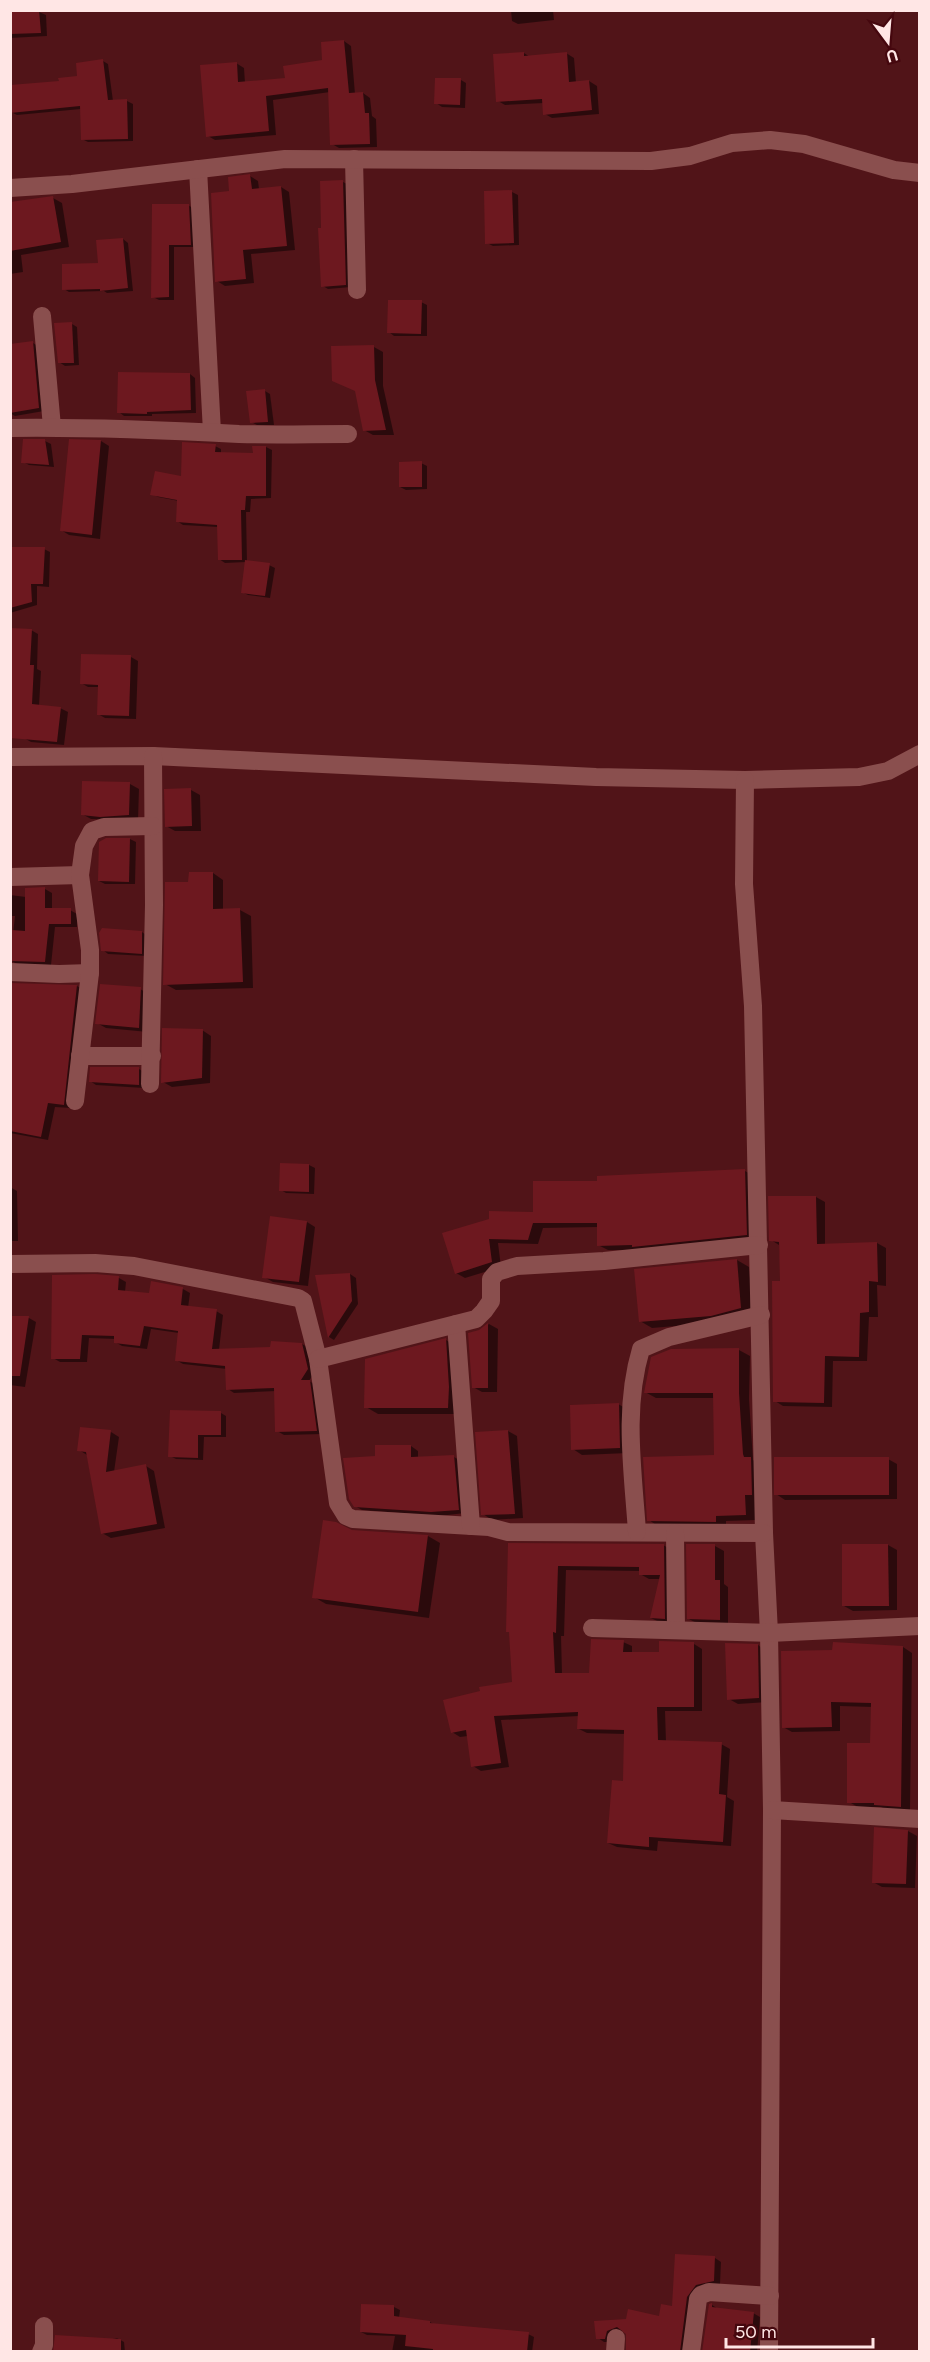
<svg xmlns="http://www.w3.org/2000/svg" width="930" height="2362" font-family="Figtree,sans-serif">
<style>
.shadow{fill:#0007}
.building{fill:#6d181f}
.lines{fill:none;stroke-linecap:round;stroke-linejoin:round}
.street{stroke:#8a4f4e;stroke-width:18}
</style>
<rect width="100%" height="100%" fill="#511418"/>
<!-- shadow -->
<g class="shadow">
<path d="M10,10L39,12L46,15L47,36L10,38Z"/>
<path d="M511,10H553L554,20L518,24L512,21Z"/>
<path d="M344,41L351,46L355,94L363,93L370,98L372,116L376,119L377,147L339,148L332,144L330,92L273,100L276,135L215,140L208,136L236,63L244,68L245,83L287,79L324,62Z"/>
<path d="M524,53L530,57L566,53L574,58L576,83L589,81L597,86L599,114L552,118L545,114L544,103L505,105L498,101Z"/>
<path d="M103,61L108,64L113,101H127L133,104V141L88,142L82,139L81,109L17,115L11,112L60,82L79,77Z"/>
<path d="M461,80L466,83L465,108L442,107L436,103Z"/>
<path d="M250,176L258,181L259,189L281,187L289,192L295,250L251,254L254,283L225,286L217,281L231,192Z"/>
<path d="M343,182L349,185L351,287L328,289L323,286Z"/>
<path d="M512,192L518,195L519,245L493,246L487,243Z"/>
<path d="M53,198L62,203L69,247L21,255L23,272L10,274V204Z"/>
<path d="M153,205H188L194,209L196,247H174V300H159L153,297Z"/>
<path d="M123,239L128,243L133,291L107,293L104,291L69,292L64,289L99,264Z"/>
<path d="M421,302L427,305V336H394L389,332Z"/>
<path d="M72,324L77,327L79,365L65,366L59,362Z"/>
<path d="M33,343L38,346L44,411L15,416L10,413V346Z"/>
<path d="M374,347L383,352V386L394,435H373L364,430Z"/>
<path d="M190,374L195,378L196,413L152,414V416H124L119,412Z"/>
<path d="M265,391L270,394L274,425H257L251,422Z"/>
<path d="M45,441L51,444L54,467L29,465L23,462Z"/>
<path d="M71,441H101L109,446L100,539L69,535L61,530Z"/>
<path d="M215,446L221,449V454L254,455L266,447L272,450L271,498L251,499L250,512H246L247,562L269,565L275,568L270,598L248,595L242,592L246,562L225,563L219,559L218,527L183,525L177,521L179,501L158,497L152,494L182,478Z"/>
<path d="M421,463L427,466V489L406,490L400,487Z"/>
<path d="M10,549H44L50,552L49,587L37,586V605L10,613Z"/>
<path d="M31,630L38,634L37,669L41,671L39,706L60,708L68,712L64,745L31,742L24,738Z"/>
<path d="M131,657L138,661L136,719L105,718L98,714L99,687H88L81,683Z"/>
<path d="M130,784L139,789L138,820L91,819L82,814Z"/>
<path d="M191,790L200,795L201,831H175L166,826Z"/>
<path d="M130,839L136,842L135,884H105L99,881L101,842Z"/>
<path d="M213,873L223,880V910H240L251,916L253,988L176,990L165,984L190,884Z"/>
<path d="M26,889H45L52,893V910H70L77,914V927H55L51,965L17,964L10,960L15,916H10V895L26,897Z"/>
<path d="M142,932L147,936V956L108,954L103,950Z"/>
<path d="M10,985L77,986L84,990L71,1108L55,1107L48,1140L10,1133Z"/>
<path d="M140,989L149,994L148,1032L106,1028L97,1023Z"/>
<path d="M202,1030L211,1036L210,1083L172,1087L163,1082Z"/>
<path d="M139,1069L144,1072V1088L96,1085L90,1081Z"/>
<path d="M309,1165L315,1168L314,1194L286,1193L281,1190Z"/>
<path d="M745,1171L754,1176L756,1240L640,1250H608L598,1245V1227L543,1228L538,1244L498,1243L501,1267L465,1278L456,1273L491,1220L535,1214L598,1182Z"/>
<path d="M10,1187L17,1191L18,1241H10Z"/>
<path d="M816,1197L825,1202V1245L877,1243L886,1248V1286L877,1285L878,1317H869L867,1361H833L832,1407L783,1406L775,1401L782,1282L779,1245L771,1240Z"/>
<path d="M307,1222L315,1227L308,1286L273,1282L264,1277Z"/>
<path d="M737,1260L749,1267L753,1314L723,1322L652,1328L640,1321Z"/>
<path d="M350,1274L356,1278L358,1304L334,1340L329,1337L317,1276Z"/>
<path d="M54,1276L119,1278L126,1282L125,1292L150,1295L152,1282L183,1289L190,1293L188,1308L216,1311L223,1315L219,1350L272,1348L302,1344L309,1348L314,1373L309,1381L316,1385L323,1434L284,1435L277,1431L276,1391L234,1393L228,1389L227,1369L183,1364L176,1360L179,1333L151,1329L147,1349L122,1346L115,1342L116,1339L89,1338L87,1362H60L53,1358Z"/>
<path d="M10,1318H29L36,1322L25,1387L10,1385Z"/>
<path d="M489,1324L498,1329L497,1392H482L473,1387L480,1331Z"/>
<path d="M446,1340L457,1347L460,1414H378L366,1407Z"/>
<path d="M671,1350H739L750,1356L749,1399L753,1460L761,1465L756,1520L726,1521V1527H659L649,1520L715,1456V1398H656L645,1392Z"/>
<path d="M618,1404L627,1409L628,1453L582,1455L573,1449Z"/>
<path d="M221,1413L226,1416V1437H204L203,1460L176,1459L170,1456Z"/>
<path d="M508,1431L517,1436L523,1518L492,1520L483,1514L477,1433Z"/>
<path d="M111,1432L119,1437L114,1472L146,1466L154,1471L165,1528L111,1538L102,1533L87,1455L79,1450Z"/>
<path d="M411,1446L418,1451V1459L454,1457L461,1461L465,1513L439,1516L362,1510L355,1506L376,1457Z"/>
<path d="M888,1459L897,1464V1499L785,1500L776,1494Z"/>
<path d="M352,1532L428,1536L440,1543L429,1618L326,1604L314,1597Z"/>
<path d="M509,1545H663L672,1550L673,1623L659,1622L651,1618L661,1579H649L640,1574V1571L566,1570L564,1636H561L562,1674L591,1675L623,1642L632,1646V1653H661V1643L694,1644L702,1649V1711H665L666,1742L721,1744L730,1749L727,1797L734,1801L731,1846L658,1841L657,1851L617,1847L608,1843L624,1783L625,1734L587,1733L579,1729V1716L501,1720L509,1767L481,1771L473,1766L468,1736L460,1737L452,1732L513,1683Z"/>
<path d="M688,1545L715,1546L724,1551V1584L728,1587V1625L698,1624L689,1619Z"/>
<path d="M888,1545L897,1550V1610L853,1611L844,1606Z"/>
<path d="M834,1643L903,1647L912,1653L910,1811L885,1809L881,1807H858L849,1802L872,1744L873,1707L840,1706V1731L792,1732L783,1727L834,1651Z"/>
<path d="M758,1645L766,1651L767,1702L738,1704L729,1699Z"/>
<path d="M908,1831L917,1836L915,1888L882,1887L873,1882Z"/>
<path d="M715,2258L721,2262L720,2284L703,2288L687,2352H628L629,2339L625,2329L614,2335L611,2342H604L598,2338L596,2323L661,2317L673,2307Z"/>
<path d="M712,2305L718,2309L753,2313L760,2317L757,2352H703Z"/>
<path d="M394,2307L400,2310L399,2318L430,2322L435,2325L528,2334L534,2337L532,2352H392L395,2336L367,2335L361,2332Z"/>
<path d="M117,2338L124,2342L125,2352H54Z"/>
</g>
<!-- building -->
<g class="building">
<path d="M39,10L41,33L10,34V12Z"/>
<path d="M344,40L349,93L363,92L365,113H369L370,144L330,145L328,88L266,96L269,131L206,137L200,65L237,62L238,82L285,78L283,66L322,60L321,42Z"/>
<path d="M524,52V56L567,52L569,82L589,80L592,110L543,115L542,99L496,102L493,54Z"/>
<path d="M103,59L108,100L127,99L128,139L81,140L80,106L10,113V85L59,81L58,78L77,76L76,63Z"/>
<path d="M435,78H461L460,105L434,104Z"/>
<path d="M250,174L252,189L281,186L287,246L243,250L246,279L215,282L211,193L229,191L228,177Z"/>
<path d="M343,180L346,285L321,287L318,228H321L320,181Z"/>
<path d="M512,190L514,243L485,244L484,191Z"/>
<path d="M53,196L61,242L10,251V202Z"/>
<path d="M152,204H189L191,245H169V297L151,298Z"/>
<path d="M123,238L128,288L100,291V289L62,290V264L98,263L96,240Z"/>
<path d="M388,300H422L421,334L387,333Z"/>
<path d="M72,322L74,363H58L54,323Z"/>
<path d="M33,341L39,408L10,413V344Z"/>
<path d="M374,345L375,380L386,430L363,431L355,391L332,381L331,346Z"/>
<path d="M118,372L190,373L191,410L147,412V414L117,413Z"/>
<path d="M265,389L268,422L250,423L246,391Z"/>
<path d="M23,439H45L49,465L21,463Z"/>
<path d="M69,439L101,440L92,535L60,531Z"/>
<path d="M182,442L216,444L215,452L253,453L252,446H266V496H246L245,510H241L242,560H218L217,525L176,522L177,500L150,495L155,471L181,476Z"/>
<path d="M422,461V487H399V462Z"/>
<path d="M10,547H45L43,584H31L32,602L10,608Z"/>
<path d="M245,560L270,563L265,596L241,593Z"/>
<path d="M10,628L32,629L30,665H34L32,704L61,707L57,742L10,738Z"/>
<path d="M81,654L131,655L129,716L97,715L98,685L80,684Z"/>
<path d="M82,781L130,782L129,815L100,817L81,815Z"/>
<path d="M191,788L192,826L165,827L164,789Z"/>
<path d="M106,838H130L129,882L98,881L99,842Z"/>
<path d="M189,872H213V909L240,908L243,982L163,985L165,882H188Z"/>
<path d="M45,887V908H71V924H49L45,962L10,961L12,930L25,931V888Z"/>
<path d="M102,928L142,931V954L101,951L99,933Z"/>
<path d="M10,983L77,985L64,1105L48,1103L41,1137L10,1131Z"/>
<path d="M100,984L141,987L139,1028L95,1024Z"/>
<path d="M162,1028L203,1029L202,1078L161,1083Z"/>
<path d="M90,1067H139V1085L89,1082Z"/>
<path d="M280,1163L309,1164V1192L279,1191Z"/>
<path d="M745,1169L747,1235L632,1247V1245L597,1246V1223H533L528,1240L489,1239L492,1262L455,1274L442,1233L489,1219V1211L533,1212V1181H597V1176Z"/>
<path d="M768,1196H816L817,1244L877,1242L878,1282L869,1281V1312L860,1313L859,1357L825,1356L824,1403L773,1402L772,1281H780L779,1242L769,1241Z"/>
<path d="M270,1216L307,1221L299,1282L262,1278Z"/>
<path d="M737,1259L741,1308L711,1316L639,1322L634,1269Z"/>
<path d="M350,1273L352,1301L328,1338L315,1275Z"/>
<path d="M95,1274L119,1276L118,1290L149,1293L151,1281L183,1287L181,1305L217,1309L212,1349L270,1347L271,1341L302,1343L308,1369L301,1380H310L317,1431L275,1432L274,1388L226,1390L225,1366L175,1361L178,1331L144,1326L140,1346L114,1343V1336L82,1335L80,1359H51L52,1275Z"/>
<path d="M10,1316H29L20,1376H10Z"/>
<path d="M488,1323V1388H472L468,1333L479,1330Z"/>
<path d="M446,1338L449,1387L448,1408H364L365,1359Z"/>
<path d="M739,1348V1393L743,1454L744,1457H751L752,1495H745L746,1515L716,1516V1522L647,1521L643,1457L714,1455L713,1393H644L651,1357L671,1349Z"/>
<path d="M619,1403L620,1448L571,1450L570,1405Z"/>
<path d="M170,1410L221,1411V1435H198V1458L168,1457Z"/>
<path d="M80,1427L111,1430L106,1472L146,1464L157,1524L101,1534L86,1452L77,1451Z"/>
<path d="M508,1430L515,1514L481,1515L475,1432Z"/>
<path d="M375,1445H411V1457L454,1455L459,1510L431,1512L354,1507L349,1499L343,1458L375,1456Z"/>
<rect x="774" y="1457" width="115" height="38"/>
<path d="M323,1520L336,1522L352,1530L428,1535L418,1612L312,1598Z"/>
<path d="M508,1543L664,1544L665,1619L650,1618L660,1575H639V1567L558,1566L556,1633L553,1632L555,1673H589L591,1639L624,1640L623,1652H659V1641L694,1642V1707H657L658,1740L722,1742L719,1794L726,1795L723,1842L649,1837V1847L607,1843L612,1780L623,1781L624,1730L577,1729L578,1712L494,1716L501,1763L471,1767L466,1730L451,1733L443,1700L480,1691L479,1687L512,1682L509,1632H506Z"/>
<path d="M686,1544H715V1580H720V1620L687,1619Z"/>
<path d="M842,1544H888L889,1606H842Z"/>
<path d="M833,1642L903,1646L901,1807L874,1805V1803H847V1743H870L871,1703L831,1702L832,1727L782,1728L781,1651L832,1650Z"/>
<path d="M725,1643L758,1644L759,1698L727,1700Z"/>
<path d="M874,1827L908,1830L906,1884L872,1883Z"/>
<path d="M675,2254L715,2256L714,2281L696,2285L687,2297L680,2352H626V2334L617,2327L607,2331L605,2339H596L594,2321L626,2319L628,2309L659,2316L661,2304L672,2306Z"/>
<path d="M712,2303V2307L754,2312L750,2352H702L709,2304Z"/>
<path d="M361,2304L394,2305V2316L430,2321V2323L529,2332L527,2352H433V2349L405,2346L406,2335L360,2332Z"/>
<path d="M55,2335L121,2339V2352H53Z"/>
</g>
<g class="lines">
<!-- street -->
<g class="street">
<path d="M354,159L357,290"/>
<path d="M198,169L212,432"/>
<path d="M10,188L72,184L285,159L651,161L690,156L732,143L770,140L804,144L894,170L920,173"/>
<path d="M42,316L52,427"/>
<path d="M10,428C87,427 162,430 239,434C275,435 312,434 348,434"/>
<path d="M10,757L153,756L596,777L745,780L859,777L888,771L920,754"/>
<path d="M745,780L744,884L753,1006L764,1533L769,1633L772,1810L769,2352"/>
<path d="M10,877L80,875"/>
<path d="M10,972L59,974L90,973"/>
<path d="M80,1056H152"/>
<path d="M150,1084L154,905L153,756"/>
<path d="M75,1101L90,973V950L80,875L84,846L92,831L104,827L153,826"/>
<path d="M10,1264L95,1263L134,1266L298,1298L303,1301L318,1359L338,1503L346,1516L353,1519L489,1527L508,1532L764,1533"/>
<path d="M456,1324L471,1526"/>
<path d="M318,1359L476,1319L484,1311L491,1301V1279L497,1272L517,1266L604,1261L759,1245"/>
<path d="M637,1532C633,1471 623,1409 641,1349L669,1337L761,1315"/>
<path d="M675,1533L676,1630"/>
<path d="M592,1628L769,1633L920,1626"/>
<path d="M772,1810L920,1819"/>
<path d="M41,2352L44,2345V2326"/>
<path d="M615,2352L616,2338"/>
<path d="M691,2352L698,2299L701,2295L709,2292L770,2296"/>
</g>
</g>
<!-- border -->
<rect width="930" height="2362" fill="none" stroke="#ffe6e5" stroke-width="24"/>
<!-- north arrow -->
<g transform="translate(888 42) rotate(164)" stroke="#45070e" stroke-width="4.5" paint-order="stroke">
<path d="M0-4.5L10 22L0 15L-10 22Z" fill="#ffe6e5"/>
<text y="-9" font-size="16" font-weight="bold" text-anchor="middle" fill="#ffe6e5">U</text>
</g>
<!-- scale -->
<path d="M726 2338v9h147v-9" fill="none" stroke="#ffe6e5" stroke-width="3"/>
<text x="735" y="2338" font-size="18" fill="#ffe6e5" stroke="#45070e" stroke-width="4.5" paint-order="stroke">50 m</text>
</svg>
